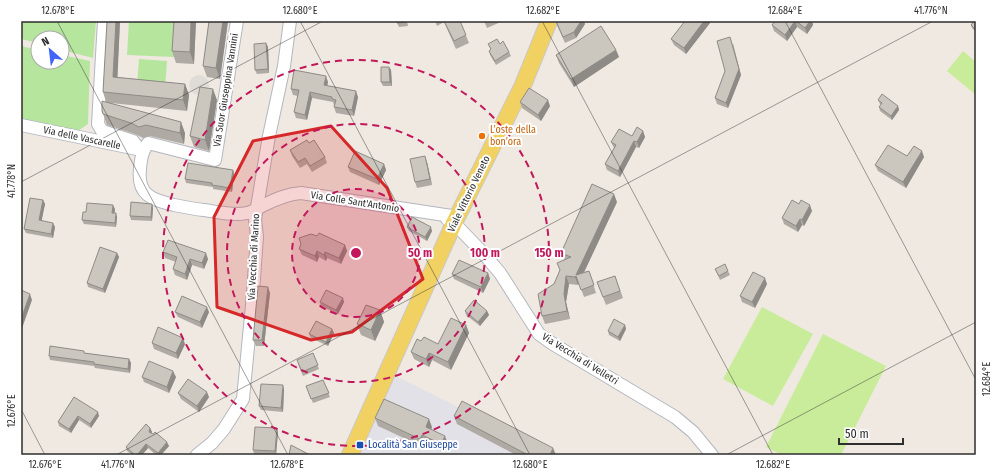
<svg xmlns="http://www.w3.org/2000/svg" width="997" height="476" font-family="'Fira Sans Condensed',sans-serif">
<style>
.industrial{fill:#e3e1e8}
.green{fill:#b6e59e}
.pitch{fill:#c9ec9a}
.plaza{fill:#dfdcd8}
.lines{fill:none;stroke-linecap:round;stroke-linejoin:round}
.minor-casing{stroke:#b4b7c1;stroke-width:14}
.major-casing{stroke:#c9c9c9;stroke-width:18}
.minor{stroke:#fff;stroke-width:12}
.major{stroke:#f2d163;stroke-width:16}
.wall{fill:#afaba4}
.shaded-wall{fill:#8e8b86}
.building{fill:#cbc7bf;stroke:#8e8b86}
.marked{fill:#d62828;fill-opacity:0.2;stroke:#d62828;stroke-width:3;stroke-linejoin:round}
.ticks{fill:none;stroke:#2e2e2e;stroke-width:1;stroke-opacity:0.45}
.ring{fill:none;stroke:#c2185b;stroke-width:2;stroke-dasharray:7 5}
.food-dot{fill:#e8710a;stroke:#fff;stroke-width:1.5}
.transit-dot{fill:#1a4fb4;stroke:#fff;stroke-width:1.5}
.labels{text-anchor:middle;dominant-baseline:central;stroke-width:4;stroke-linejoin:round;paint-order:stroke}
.street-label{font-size:10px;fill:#2e2e2e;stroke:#fff}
.food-label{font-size:10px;fill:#c56008;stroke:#fff;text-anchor:start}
.transit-label{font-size:10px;fill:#164399;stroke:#fff;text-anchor:start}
.centre{fill:#c2185b;stroke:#fff;stroke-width:2}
.ring-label{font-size:12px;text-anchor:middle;font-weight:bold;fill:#c2185b;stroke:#fff;stroke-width:4;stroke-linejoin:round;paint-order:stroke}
.neatline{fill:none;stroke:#2e2e2e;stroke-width:1.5}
.ticks-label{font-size:10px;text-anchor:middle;fill:#2e2e2e}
</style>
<rect width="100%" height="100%" fill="#efe9e1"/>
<!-- industrial -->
<path class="industrial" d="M394,375L554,455H358Z"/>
<!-- green -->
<g class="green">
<path d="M21,21H96L93,58L62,50V38H38V43L21,39Z"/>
<path d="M129,21H176L174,57L127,55Z"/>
<path d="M21,46L38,50V62H62V55L90,61L88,124L72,135L21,123Z"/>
<path d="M139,59L167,61L165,88L137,86Z"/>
</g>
<!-- pitch -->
<g class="pitch">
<path d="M963,51L976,62V95L947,71Z"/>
<path d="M762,307L813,334L773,406L723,379Z"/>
<path d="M823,334L886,366L841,455H782L766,447Z"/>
</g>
<!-- plaza -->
<circle class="plaza" cx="199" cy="85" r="10"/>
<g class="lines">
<!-- minor casing -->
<g class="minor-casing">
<g id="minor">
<path d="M104,21L98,124L102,131L133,141L139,149"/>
<path d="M237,21L215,160L148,143C142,152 141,158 140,169C137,195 152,200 174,205C184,207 194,209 204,210C218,212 234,216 247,213C253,212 258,208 264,205C276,199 287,194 301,193L458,217"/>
<path d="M21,125L137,149"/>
<path d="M447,219L454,223L483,253L500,273L539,334L553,344L675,417L693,432L712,455"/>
<path d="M197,455L212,443L224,429L243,399L252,305L257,237L255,219L269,136L284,66L290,21"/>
</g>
</g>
<!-- major casing -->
<g class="major-casing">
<path id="major" d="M350,455L454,223L523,85L549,21"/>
</g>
<!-- minor -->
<use href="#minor" class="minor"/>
<!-- major -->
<use href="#major" class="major"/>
</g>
<!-- wall -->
<g class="wall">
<path d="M107,21H120L117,77L185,84L189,95L187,111L111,103L185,133L184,144L150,136L143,138L135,134L107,125L102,111L106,102L103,92Z"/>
<path d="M174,21H196L194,64L176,63L172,51Z"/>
<path d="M209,21H228L220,79L207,77L203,66Z"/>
<path d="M407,21L408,26L399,27L397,23Z"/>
<path d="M435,21H460L469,43L456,49L444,22L437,26Z"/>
<path d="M484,21H503L487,28Z"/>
<path d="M555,21L585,24L576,38L565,43Z"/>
<path d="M775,21H812L813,25L807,34L797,27L787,41L774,31L772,25Z"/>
<path d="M976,21V32L972,28L971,25Z"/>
<path d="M710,23L686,54L674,45L671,39Z"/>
<path d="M266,43L268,47L269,73L257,74L255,70Z"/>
<path d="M733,43L741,75L728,108L717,104L715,98L725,71Z"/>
<path d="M488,44H500L509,52L511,56L496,65L490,55L489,51L491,50Z"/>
<path d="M616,50L619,57L574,87L559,63L556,55Z"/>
<path d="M389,67L391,70L392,86H383L381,82Z"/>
<path d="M328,82L327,86L358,97L354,116L336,113L334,107L335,105H334L333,102L312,98L307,120L296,118L294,112L298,96L293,95L291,89Z"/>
<path d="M217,100L209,151L194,147L190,136Z"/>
<path d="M878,100L898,106L899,110L892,120L880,111L879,107L881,105L880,104Z"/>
<path d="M520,102L550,106L541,121L522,108Z"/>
<path d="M643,131L645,137L639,148L636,147L620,177L607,170L605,164L614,148L611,142L632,136Z"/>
<path d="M309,143L325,157L327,163L312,172L307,164L300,168L292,156L290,150Z"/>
<path d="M907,156L924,157L906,188L878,171L875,165Z"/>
<path d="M427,162L432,185L417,188L415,182Z"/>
<path d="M384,164L386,170L379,185L350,172L348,167Z"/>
<path d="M233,170L234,174L232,192L213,189V187L186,183L185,179Z"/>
<path d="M43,200L45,204L41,221L55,227L53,238L26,233L24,229Z"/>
<path d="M617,202L584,272L589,271L596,293L584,297L579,283L578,285L569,284L566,302L570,319L545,324L542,316L554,284L564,260L561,253Z"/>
<path d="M152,204L153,208L152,221L131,220L130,216Z"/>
<path d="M115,209L114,213L117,217L116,227L84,224L82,220L86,212Z"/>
<path d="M812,211L804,226L802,225L798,232L784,224L782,218Z"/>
<path d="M407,227L432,231L427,241L409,231Z"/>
<path d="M317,236L345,245L347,251L341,264L327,258L326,261L319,257L317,262L302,255L299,249L301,244Z"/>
<path d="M163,252L208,259L204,269L192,265L187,280L175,275L173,269L176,262L165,258Z"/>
<path d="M117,253L119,257L105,293L88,287L87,283Z"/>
<path d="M715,269L728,271L730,275L720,280Z"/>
<path d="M488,273L490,279L483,293L454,279L452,274Z"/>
<path d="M615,276L623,298L606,305L597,282Z"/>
<path d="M767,284L755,308L742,302L740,296Z"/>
<path d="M270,293L264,346H256L253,340Z"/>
<path d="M320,302H344L338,314L321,306Z"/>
<path d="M380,310L384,322L375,341L361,335L357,324Z"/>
<path d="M465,311H487L489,315L480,326L466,315Z"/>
<path d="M175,312H209L202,328L178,317Z"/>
<path d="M466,325L469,333L451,370L432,360L429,367L414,359L411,352L421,341L438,344Z"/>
<path d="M625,325L626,329L620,341L609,335L608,331Z"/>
<path d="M332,329L334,333L328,346L311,338L309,334Z"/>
<path d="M152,343L185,344L178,359L154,349Z"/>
<path d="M85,353L129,359L131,363L130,373L95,368L94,366L50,360L49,356Z"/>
<path d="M313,353L319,369L303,376L298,364Z"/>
<path d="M142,377H176L169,393L144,382Z"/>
<path d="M323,380L330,397L313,403L306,386Z"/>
<path d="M284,389L283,412L261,410L259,406Z"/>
<path d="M178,393L209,397L199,412L181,399Z"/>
<path d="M74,397L99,416L91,428L79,420L71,433L59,426L58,422Z"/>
<path d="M454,416L556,455H516L457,424Z"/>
<path d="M375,418L432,427L431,430L448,444L444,452L425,443L423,447L378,426Z"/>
<path d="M150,428L152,432L151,433L169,446L161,455H156L148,448L142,455H132L127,451L126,447Z"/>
<path d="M278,432L276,455L254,454L253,450Z"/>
</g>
<!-- shaded-wall -->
<g class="shaded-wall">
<path d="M116,21H120L117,88L113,77Z"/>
<path d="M191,21H196L194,64L190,52Z"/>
<path d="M223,21H228L220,79L216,68Z"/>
<path d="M581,21H584L585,24L576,38L574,32Z"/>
<path d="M704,21H709L710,23L686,54L684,48Z"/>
<path d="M795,21L797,27L787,41L785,35Z"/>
<path d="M810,21H812L813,25L807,34L805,28Z"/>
<path d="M730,37L741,75L728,108L726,103Z"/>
<path d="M266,43L268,47L269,73L268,69Z"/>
<path d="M616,50L619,57L574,87L571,79Z"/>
<path d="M389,67L391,70L392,86L390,82Z"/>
<path d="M326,76L328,82L326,91L324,85Z"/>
<path d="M185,84L189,95L187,111L183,100Z"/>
<path d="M213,89L217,100L209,151L205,140Z"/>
<path d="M356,91L358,97L354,116L352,110Z"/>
<path d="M310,92L312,98L307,120L305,115Z"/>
<path d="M548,100L550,106L541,121L538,115Z"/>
<path d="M898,106L899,110L892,120L891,116Z"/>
<path d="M181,122L185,133L184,144L180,133Z"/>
<path d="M643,131L645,137L639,148L637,142Z"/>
<path d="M634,141L636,147L620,177L618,171Z"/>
<path d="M922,151L924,157L906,188L903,182Z"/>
<path d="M425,156L427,162L432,185L430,179Z"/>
<path d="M384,164L386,170L379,185L377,179Z"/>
<path d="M233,170L234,174L232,192L230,188Z"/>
<path d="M614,194L617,202L579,283L576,275Z"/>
<path d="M43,200L45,204L41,224L39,220Z"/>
<path d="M152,204L153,208L152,221L151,217Z"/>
<path d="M113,205L115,209L114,217L112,213Z"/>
<path d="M810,205L812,211L804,226L802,220Z"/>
<path d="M116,213L117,217L116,227L115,223Z"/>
<path d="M800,219L802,225L798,232L796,226Z"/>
<path d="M53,223L55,227L53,238L51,234Z"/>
<path d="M431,227L432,231L427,241L425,237Z"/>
<path d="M345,245L347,251L341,264L339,258Z"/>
<path d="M317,251L319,257L317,262L315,256Z"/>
<path d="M325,252L327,258L326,261L324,255Z"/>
<path d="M117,253L119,257L105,293L103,289Z"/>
<path d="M206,253L208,259L204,269L202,263Z"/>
<path d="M190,259L192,265L187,280L185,274Z"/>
<path d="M488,273L490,279L483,293L481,287Z"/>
<path d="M566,276L569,284L566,302L570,319L567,311L564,294Z"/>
<path d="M576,276L579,283L578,285L575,277Z"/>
<path d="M765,278L767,284L755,308L752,302Z"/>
<path d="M268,287L270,293L264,346L262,340Z"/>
<path d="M30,294L32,300L21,331V319Z"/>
<path d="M343,298L344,302L338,314L336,310Z"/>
<path d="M207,307L209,312L202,328L200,322Z"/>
<path d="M380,310L384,322L375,341L371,330Z"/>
<path d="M487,311L489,315L480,326L478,322Z"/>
<path d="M466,325L469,333L451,370L448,362Z"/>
<path d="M625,325L626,329L620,341L618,337Z"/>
<path d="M332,329L334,333L328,346L326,342Z"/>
<path d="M183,338L185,344L178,359L176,353Z"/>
<path d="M429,353L432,360L429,367L426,359Z"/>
<path d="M129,359L131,363L130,373L128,369Z"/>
<path d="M173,371L176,377L169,393L167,387Z"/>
<path d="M283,385L284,389L283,412L281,408Z"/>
<path d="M207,392L209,397L199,412L197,406Z"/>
<path d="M98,412L99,416L91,428L90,424Z"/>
<path d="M78,416L79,420L71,433L69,429Z"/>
<path d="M429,419L432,427L428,435L426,427Z"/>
<path d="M150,428L152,432L150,436L149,432Z"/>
<path d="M277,428L278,432L276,455L275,451Z"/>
<path d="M422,435L425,443L423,447L420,439Z"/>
<path d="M445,436L448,444L444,452L441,444Z"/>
<path d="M167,442L169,446L161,455H158V453Z"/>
<path d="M146,444L148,448L142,455H137Z"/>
<path d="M553,448L556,455H550Z"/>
</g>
<!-- building -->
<g class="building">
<path d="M107,21H116L113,77L185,84L183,100L103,92Z"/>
<path d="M174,21H191L190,52L172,51Z"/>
<path d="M209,21H223L216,68L203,66Z"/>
<path d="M397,21H407V22L397,23Z"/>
<path d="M444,21H460L466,35L454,41Z"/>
<path d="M556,21H581L574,32L563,37Z"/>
<path d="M685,21H704L684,48L671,39Z"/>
<path d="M775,21H795L785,35L772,25Z"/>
<path d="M796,21H810L805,28Z"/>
<path d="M974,21H976V30L971,25Z"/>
<path d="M601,26L616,50L571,79L556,55Z"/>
<path d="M730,37L739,69L726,103L715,98L725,71L717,41Z"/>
<path d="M497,39L500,44L503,41L509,52L495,61L489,51L491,49L488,44Z"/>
<path d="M266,43L268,69L255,70L254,44Z"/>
<path d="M381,67H389L390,82H381Z"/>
<path d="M294,70L326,76L324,85L356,91L352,110L334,107L336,100L332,99V97L310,92L305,115L294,112L299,90L291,89Z"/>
<path d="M200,87L213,89L205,140L190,136Z"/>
<path d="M529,88L548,100L538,115L520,102Z"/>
<path d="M882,94L898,106L891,116L879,107L882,103L878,100Z"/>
<path d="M102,101L181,122L180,133L146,125L139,127L131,123L103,114L102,111Z"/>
<path d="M637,127L643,131L637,142L634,141L618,171L605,164L616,145L611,142L619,129L632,136Z"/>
<path d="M307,140L309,143L314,140L325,157L310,166L305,158L298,162L290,150Z"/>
<path d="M888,145L907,156L914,146L922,151L903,182L875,165Z"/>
<path d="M355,151L384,164L377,179L348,167Z"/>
<path d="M425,156L430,179L415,182L410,159Z"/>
<path d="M188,163L233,170L230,188L212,185V183L185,179Z"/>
<path d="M592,184L614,194L576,275L589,271L594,285L581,290L576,276L575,277L566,276L564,294L567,311L542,316L538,294L554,284L560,270L557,263L571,257L561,253Z"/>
<path d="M30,198L43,200L39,220L53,223L51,234L24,229Z"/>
<path d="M792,200L799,204L801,200L810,205L802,220L800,219L796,226L782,218Z"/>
<path d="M131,202L152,204L151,217L130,216Z"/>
<path d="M87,203L113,205L112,213H116L115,223L82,220L83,212H86Z"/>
<path d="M412,217L431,227L425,237L407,227Z"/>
<path d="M319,233L345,245L339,258L325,252L324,255L317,251L315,256L299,249L301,244L299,238L311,234L317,236Z"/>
<path d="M168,240L206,253L202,263L190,259L185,274L173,269L177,257L163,252Z"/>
<path d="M100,247L117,253L103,289L87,283Z"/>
<path d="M459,260L488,273L481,287L452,274Z"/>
<path d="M725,264L728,271L719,276L715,269Z"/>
<path d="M753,272L765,278L752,302L740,296Z"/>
<path d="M615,276L620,291L603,297L597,282Z"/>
<path d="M258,286L268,287L262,340H253Z"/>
<path d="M21,290L30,294L21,319Z"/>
<path d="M326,290L343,298L336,310L320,302Z"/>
<path d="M182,296L207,307L200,322L175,312Z"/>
<path d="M474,300L487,311L478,322L465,311Z"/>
<path d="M366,305L380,310L371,330L357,324Z"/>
<path d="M451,318L466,325L448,362L429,353L426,359L411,352L417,339L421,341L424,337L438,344Z"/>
<path d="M614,319L625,325L618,337L608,331Z"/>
<path d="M316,321L332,329L326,342L309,334Z"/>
<path d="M158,327L183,338L176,353L152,343Z"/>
<path d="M50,346L84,351V353L129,359L128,369L94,364V362L49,356Z"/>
<path d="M313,353L318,365L302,372L297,360Z"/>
<path d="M149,361L173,371L167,387L142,377Z"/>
<path d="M188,379L207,392L197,406L178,393Z"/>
<path d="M323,380L329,393L311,399L306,386Z"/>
<path d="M261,384L283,385L281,408L259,406Z"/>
<path d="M74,397L98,412L90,424L78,416L69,429L58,422Z"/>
<path d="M384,399L429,419L426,427L445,436L441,444L422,435L420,439L375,418Z"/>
<path d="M462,401L553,448L550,455H528L454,416Z"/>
<path d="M146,424L150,428L149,432L153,434L155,432L167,442L158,453L146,444L137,455H135L126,447Z"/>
<path d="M255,427L277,428L275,451L253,450Z"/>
<path d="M291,445L310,455H289Z"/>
</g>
<!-- marked area -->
<path class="marked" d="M331,126L387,188L423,279L352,332L311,340L217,307L214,217L253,141Z"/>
<!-- ticks -->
<path class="ticks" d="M57,21L288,455M300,21L530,455M542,21L773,455M785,21L976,380M21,182L323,21M21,409L45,455M116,455L933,21M726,455L976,322"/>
<!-- distance rings -->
<circle cx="356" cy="253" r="64" fill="#c2185b" fill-opacity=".12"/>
<g class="ring">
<circle cx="356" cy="253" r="64"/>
<circle cx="356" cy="253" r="129"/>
<circle cx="356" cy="253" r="193"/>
</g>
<!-- markers -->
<circle class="food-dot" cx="482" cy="136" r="4"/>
<rect class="transit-dot" x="356" y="441" width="8" height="8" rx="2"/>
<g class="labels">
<!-- street labels -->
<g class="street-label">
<text transform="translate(226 90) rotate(-81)">Via Suor Giuseppina Vannini</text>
<text transform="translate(82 138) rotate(12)">Via delle Vascarelle</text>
<text transform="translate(469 194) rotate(-64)">Viale Vittorio Veneto</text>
<text transform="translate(355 202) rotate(9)">Via Colle Sant'Antonio</text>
<text transform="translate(254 257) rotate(-87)">Via Vecchia di Marino</text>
<text transform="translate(580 359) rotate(32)">Via Vecchia di Velletri</text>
</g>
<!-- food labels -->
<g class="food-label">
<text x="490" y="130">L’oste della<tspan x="490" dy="12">bon’ora</tspan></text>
</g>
<!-- transit labels -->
<g class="transit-label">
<text x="368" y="445">Località San Giuseppe</text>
</g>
</g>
<circle cx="356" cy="253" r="6" class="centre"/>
<g class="ring-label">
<text x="420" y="257">50 m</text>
<text x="485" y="257">100 m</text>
<text x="549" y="257">150 m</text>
</g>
<!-- border -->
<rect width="997" height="476" fill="none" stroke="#ffffff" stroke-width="44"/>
<!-- north arrow -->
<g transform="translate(50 50) rotate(332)"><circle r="19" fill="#ffffff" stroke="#ababab"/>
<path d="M0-3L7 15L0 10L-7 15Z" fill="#4264fb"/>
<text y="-6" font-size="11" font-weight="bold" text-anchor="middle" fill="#2e2e2e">N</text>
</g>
<!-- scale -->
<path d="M839 438v6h64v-6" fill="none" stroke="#2e2e2e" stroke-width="2"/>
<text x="845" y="438" font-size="12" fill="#2e2e2e" stroke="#ffffff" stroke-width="3" paint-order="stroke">50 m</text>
<rect x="22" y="22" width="953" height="432" class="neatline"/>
<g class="ticks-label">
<text x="58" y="14">12.678°E</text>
<text x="300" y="14">12.680°E</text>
<text x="543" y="14">12.682°E</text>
<text x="785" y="14">12.684°E</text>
<text x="931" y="14">41.776°N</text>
<text transform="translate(11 181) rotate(-90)" y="4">41.778°N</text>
<text transform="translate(986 379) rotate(-90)" y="4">12.684°E</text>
<text transform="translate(11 411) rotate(-90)" y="4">12.676°E</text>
<text x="45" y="468">12.676°E</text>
<text x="118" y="468">41.776°N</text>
<text x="287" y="468">12.678°E</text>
<text x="530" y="468">12.680°E</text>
<text x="773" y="468">12.682°E</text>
</g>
</svg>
